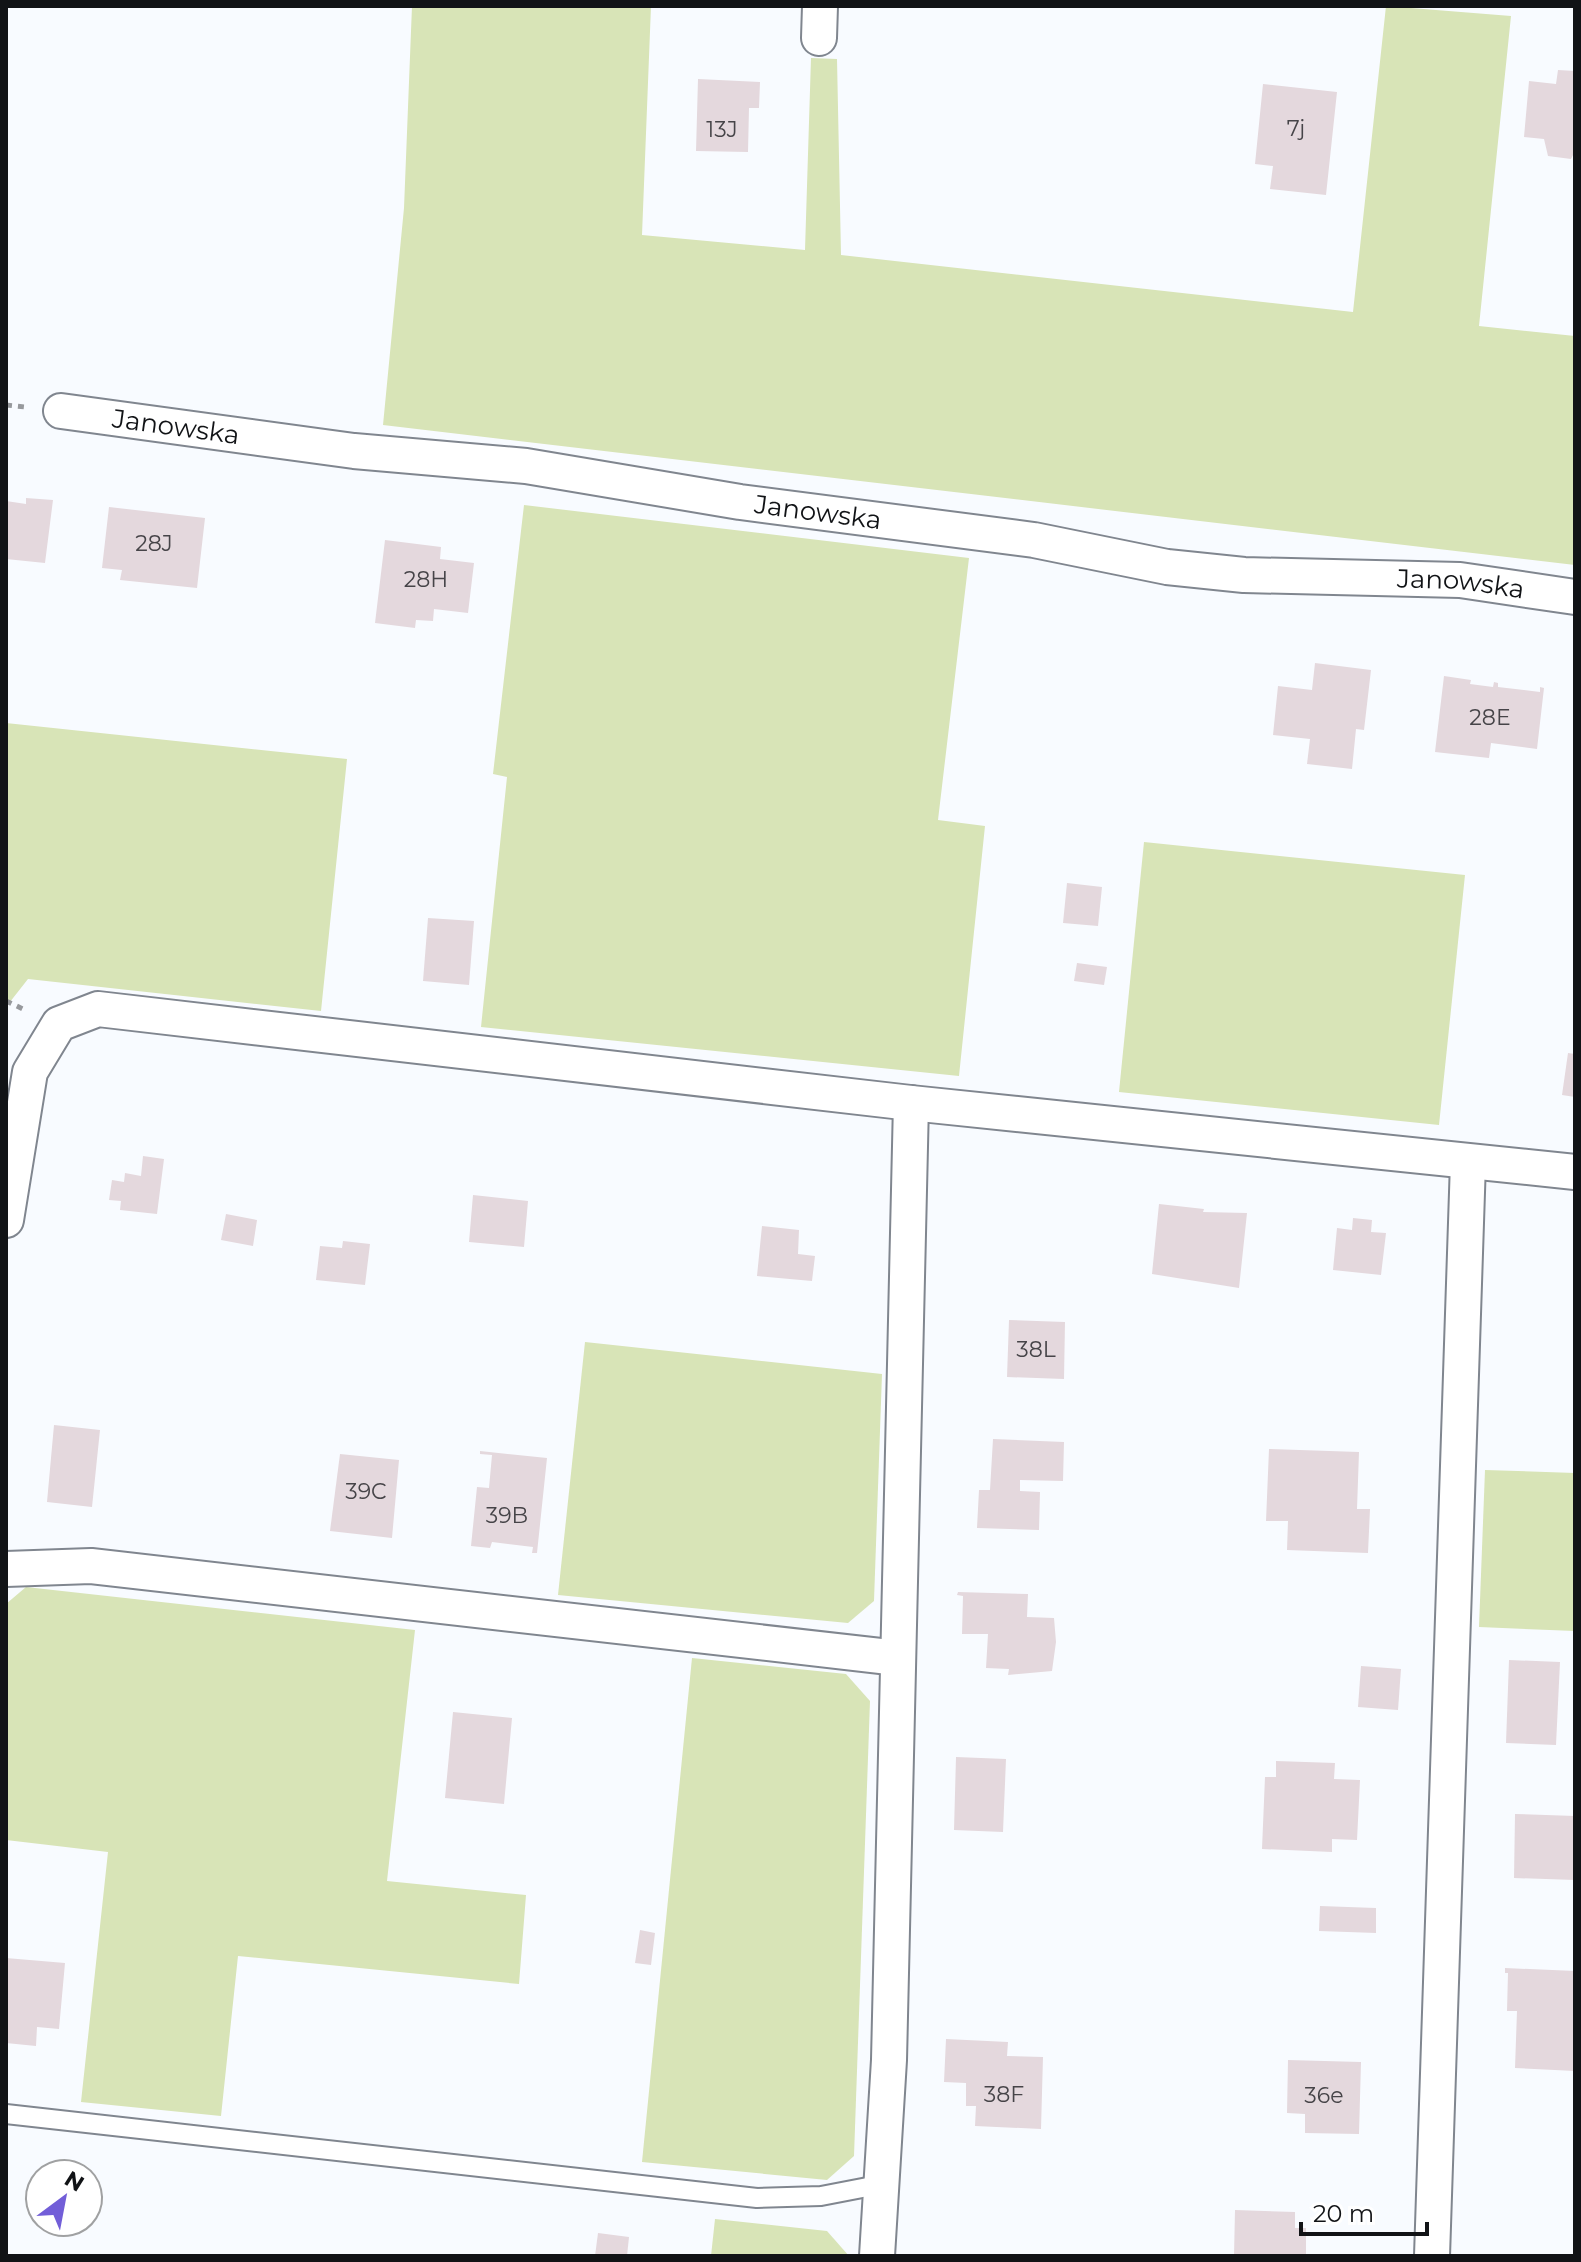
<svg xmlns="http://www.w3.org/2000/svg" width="1581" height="2262" font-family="Montserrat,sans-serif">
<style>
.green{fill:#d8e4b7}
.building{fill:#e4d8dd}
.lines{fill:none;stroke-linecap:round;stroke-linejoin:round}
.lane-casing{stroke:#80868f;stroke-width:22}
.street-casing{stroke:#80868f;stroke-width:38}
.path{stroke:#97999d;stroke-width:5;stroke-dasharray:6 6;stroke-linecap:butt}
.lane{stroke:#fff;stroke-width:18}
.street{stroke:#fff;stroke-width:34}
.labels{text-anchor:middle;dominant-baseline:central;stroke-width:7;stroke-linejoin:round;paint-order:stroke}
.number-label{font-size:22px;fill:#464448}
.street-label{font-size:26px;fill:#111316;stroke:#fff}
</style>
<rect width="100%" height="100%" fill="#f8fbff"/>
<!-- green -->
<g class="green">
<path d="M412,6H651L642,235L805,250L811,58L837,59L841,255L1353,312L1386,6L1511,16L1479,326L1575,336V565L383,425L404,208Z"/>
<path d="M524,505L969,558L938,820L985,826L959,1076L481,1027L507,777L493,774Z"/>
<path d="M6,723L347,759L321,1011L28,979L6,1007Z"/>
<path d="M1144,842L1465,875L1439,1125L1119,1092Z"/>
<path d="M585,1342L882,1374L874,1601L848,1623L558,1595Z"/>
<path d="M1485,1470L1575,1473V1631L1479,1627Z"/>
<path d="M26,1587L415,1630L387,1881L526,1895L519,1984L238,1956L221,2116L81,2102L108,1852L6,1840V1604Z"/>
<path d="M692,1658L846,1674L870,1701L854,2156L827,2180L642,2162Z"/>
<path d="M715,2219L827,2231L849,2256H711Z"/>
</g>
<!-- building -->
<g class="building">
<path d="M1558,70L1575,71V151L1571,159L1548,156L1544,139L1524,137L1529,81L1556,84Z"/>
<path d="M698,79L760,82L759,108H749L748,152L696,151Z"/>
<path d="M1263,84L1337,92L1326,195L1270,189L1273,166L1255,164Z"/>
<path d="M26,498L53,500L45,563L6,559V501L26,504Z"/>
<path d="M109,507L205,518L197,588L120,580L122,570L102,568Z"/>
<path d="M385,540L441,547L440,559L474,563L468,613L434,609L433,621L416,620L415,628L375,623Z"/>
<path d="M1315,663L1371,670L1364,730L1356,729L1352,769L1307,764L1310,739L1273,735L1278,686L1312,690Z"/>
<path d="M1444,676L1471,680L1470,684L1493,687L1494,682L1498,683V687L1540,692V687L1544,688L1537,749L1491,743L1489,758L1435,752Z"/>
<path d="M1067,883L1102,887L1098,926L1063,923Z"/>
<path d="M428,918L474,921L469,985L423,981Z"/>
<path d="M1077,963L1107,967L1104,985L1074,981Z"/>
<path d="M1568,1053L1575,1054V1097L1562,1095Z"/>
<path d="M143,1156L164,1159L157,1214L120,1210L121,1201L109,1200L112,1180L124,1182L125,1173L141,1176Z"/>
<path d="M473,1195L528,1201L524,1247L469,1242Z"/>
<path d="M1159,1204L1204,1209L1203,1212L1247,1213L1239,1288L1152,1274Z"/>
<path d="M226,1214L257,1220L253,1246L221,1240Z"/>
<path d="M1353,1218L1372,1220L1371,1232L1386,1233L1381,1275L1333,1270L1337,1228L1352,1230Z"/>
<path d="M762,1226L799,1230L798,1254L815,1256L812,1281L757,1276Z"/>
<path d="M343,1241L370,1244L365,1285L316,1280L320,1246L342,1248Z"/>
<path d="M1009,1320L1065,1322L1064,1379L1007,1377Z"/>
<path d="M54,1425L100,1430L92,1507L47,1502Z"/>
<path d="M993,1439L1064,1442L1063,1481L1020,1480V1491L1040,1492L1039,1530L977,1528L979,1490H990Z"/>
<path d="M1269,1449L1359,1452L1357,1509H1370L1368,1553L1287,1550L1288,1521H1266Z"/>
<path d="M480,1451L547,1458L537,1553H532L533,1547L492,1542L490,1548L471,1546L477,1487L489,1488L492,1455L480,1454Z"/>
<path d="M340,1454L399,1460L392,1538L330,1531Z"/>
<path d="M958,1592L1028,1594L1027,1617L1054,1618L1056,1642L1052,1671L1008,1675L1009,1669L986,1668L988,1634H962L963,1596L957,1595Z"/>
<path d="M1509,1660L1560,1662L1556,1745L1506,1743Z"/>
<path d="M1361,1666L1401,1669L1398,1710L1358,1707Z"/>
<path d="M453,1712L512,1718L504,1804L445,1798Z"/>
<path d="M956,1757L1006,1759L1003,1832L954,1830Z"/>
<path d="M1276,1761L1335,1763L1334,1779L1360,1780L1357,1840L1332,1839V1852L1262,1849L1265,1777H1276Z"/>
<path d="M1515,1814L1575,1816V1880L1514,1878Z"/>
<path d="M1320,1906L1376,1908V1933L1319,1931Z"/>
<path d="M640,1930L655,1933L651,1965L635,1963Z"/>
<path d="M6,1958L65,1963L59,2029L37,2027L36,2046L6,2043Z"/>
<path d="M1505,1968L1575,1971V2071L1515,2068L1517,2011H1507L1508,1973H1505Z"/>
<path d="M946,2039L1008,2042L1007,2056L1043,2057L1041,2129L975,2126L976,2106H966V2083L944,2082Z"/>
<path d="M1288,2060L1361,2062L1359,2134L1305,2133V2114L1287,2113Z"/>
<path d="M1235,2210L1295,2212V2228H1306V2256H1234Z"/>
<path d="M598,2233L629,2237L627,2256H595Z"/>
</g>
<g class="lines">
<!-- lane casing -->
<g class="lane-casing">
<path id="lane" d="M6,2114L757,2198L821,2196L878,2185"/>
</g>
<!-- street casing -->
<g class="street-casing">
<g id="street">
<path d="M819,38L820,6"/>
<path id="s1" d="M61,411L354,451L526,466L740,502L1034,540L1167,567L1244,575L1460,580L1575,597"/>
<path d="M6,1220L30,1072L59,1024L98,1009L911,1103L1575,1172"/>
<path d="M6,1569L91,1566L898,1658"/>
<path d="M877,2256L889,2060L911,1103"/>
<path d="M1432,2256L1468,1162"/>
</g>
</g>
<!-- path -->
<g class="path">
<path d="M6,405L25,407"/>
<path d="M6,1001L23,1009"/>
</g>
<!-- lane -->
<use href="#lane" class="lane"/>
<!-- street -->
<use href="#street" class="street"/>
</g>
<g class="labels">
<!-- number labels -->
<g class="number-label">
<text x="1296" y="128">7j</text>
<text x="722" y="129">13J</text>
<text x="154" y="543">28J</text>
<text x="426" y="579">28H</text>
<text x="1490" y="717">28E</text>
<text x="1036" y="1349">38L</text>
<text x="366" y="1491">39C</text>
<text x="507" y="1515">39B</text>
<text x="1004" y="2094">38F</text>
<text x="1324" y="2095">36e</text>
</g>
<!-- street labels -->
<g class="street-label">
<text stroke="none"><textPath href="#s1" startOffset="116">Janowska</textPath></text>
<text stroke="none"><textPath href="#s1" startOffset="764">Janowska</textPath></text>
<text stroke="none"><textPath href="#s1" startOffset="1412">Janowska</textPath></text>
</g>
</g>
<!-- border -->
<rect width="1581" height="2262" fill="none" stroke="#111316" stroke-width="16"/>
<!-- north arrow -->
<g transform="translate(64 2198) rotate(32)"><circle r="38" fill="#ffffff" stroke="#a0a1a2" stroke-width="2"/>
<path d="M0-6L14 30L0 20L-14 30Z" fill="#725ed8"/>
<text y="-12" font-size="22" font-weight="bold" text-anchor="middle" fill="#111316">N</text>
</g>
<!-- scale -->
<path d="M1301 2222v12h126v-12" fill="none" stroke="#111316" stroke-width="4"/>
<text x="1313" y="2222" font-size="24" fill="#111316" stroke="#ffffff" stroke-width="6" paint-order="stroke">20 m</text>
</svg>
